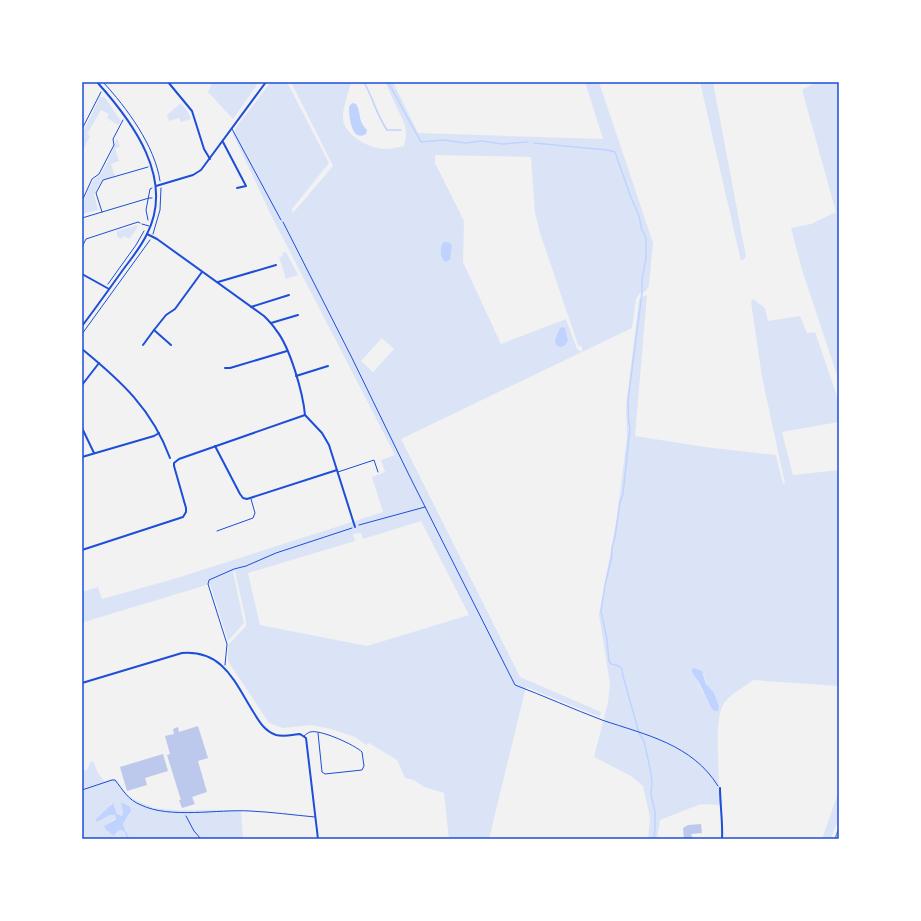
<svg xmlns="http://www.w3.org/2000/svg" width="921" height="921" font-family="Commissioner,sans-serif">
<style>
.green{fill:#dbe4f7;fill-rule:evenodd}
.water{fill:#bfd3fe}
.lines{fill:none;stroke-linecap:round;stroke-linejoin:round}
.stream{stroke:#bfd3fe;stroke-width:1.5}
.building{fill:#bdc9ec}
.path{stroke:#1d4ed8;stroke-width:1}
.service{stroke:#1d4ed8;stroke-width:1}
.minor{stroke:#1d4ed8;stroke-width:2}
.rail{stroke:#7290e2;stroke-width:1.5}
.neatline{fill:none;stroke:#1d4ed8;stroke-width:1.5}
</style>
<rect width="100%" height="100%" fill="#f2f2f2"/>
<!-- green -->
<g class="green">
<path d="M211,82H259L233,119L208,92L212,83Z"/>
<path d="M271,82H287L329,163L292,209L293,213L333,166L291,82H351C349,92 342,109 343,119C344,135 370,149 385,149C391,149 398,147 404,146L406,135L405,125L385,82H393L418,133L603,139L585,82H599L653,243L649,285L646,291L640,293L636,299L632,328L401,439L520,677L601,712L600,717L526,687L489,839H449L444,793L424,787L414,780L405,778L397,760L369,743L366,745L355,737L331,729L311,725L283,728L269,723L228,661V645L246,626V621L235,571L233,572L244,623L228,641L210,584L84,622L82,625V592L98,587L102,599L177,578L383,512L372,477L385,472L381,460L395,455L271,215L233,134L237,126ZM435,155L531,157L535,213L540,233L578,345L582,347V352L577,349L566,319L501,344L463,262L464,221L435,163ZM382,338L394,349L373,372L361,361ZM421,521L469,615L367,646L260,625L248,573L355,541L353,534L361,533L363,539Z"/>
<path d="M700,82H713L746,257L741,261Z"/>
<path d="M817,82H839V381L803,273L791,228L811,224L836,212L802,90Z"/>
<path d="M100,97H103L106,99L121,121L118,125L107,118L109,114L101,110L87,134L90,136L82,152V134Z"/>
<path d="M181,103L188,112L191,119L181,122L179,118L169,121L167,115Z"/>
<path d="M117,138L120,147L115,148L119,161L111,164L115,176L102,180L94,194L98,210L82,214C82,203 87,191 93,181C96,177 101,175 103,170C109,160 113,149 117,138Z"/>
<path d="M138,225L136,230L129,239L124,236L121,239L117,236V231Z"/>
<path d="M286,252L298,275L286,279L279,257L283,256L282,253Z"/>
<path d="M647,295L635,436L705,447L776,455L783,484H785L762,377L751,302L753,299L765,308L768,321L800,316L807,333L815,332L839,402V422L782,432L793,475L839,470V686L753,680C744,687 731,694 724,703C714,717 719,767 719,785L721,789L723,805L701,804L660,820L657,839H648L650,817L643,786L631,776L594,757L608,702L610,684L599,615L617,517L627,436L626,407L639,300L641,297ZM695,668C708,670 707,692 709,702L699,686Z"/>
<path d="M91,761L94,763L98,773L104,781L111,779L117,780L124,791L133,799L154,808L175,810H241L243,839H82V771L87,770ZM122,802L130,814L123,824L126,833L121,830L118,831L116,835L108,832L104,826L115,819L116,817L114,814L110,815L97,822L95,821L96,819L110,806V804L113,803L117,814L122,816L123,813Z"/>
<path d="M839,790V817L831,839H822Z"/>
</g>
<!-- water -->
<g class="water">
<path d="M352,103L356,104C362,114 357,120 367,130L366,134C351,143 349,115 349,107Z"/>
<path d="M444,242H448L452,245L450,260L445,262C440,257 439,247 444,242Z"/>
<path d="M562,327L565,328L568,341L564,346L560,347L556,345L555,340L560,328Z"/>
<path d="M695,668L702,671L706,684L714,693L719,707L718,711H715L712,709L698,681L692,672V669Z"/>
<path d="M121,802L130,807L131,811L123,824L126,833L121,830L118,831L114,836L106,830L104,826L115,820L116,818L115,815H110L97,822L95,820L113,803L117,814L122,816L123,813Z"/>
</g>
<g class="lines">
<!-- stream -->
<g class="stream">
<path d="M364,82C373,98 377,116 387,130H401"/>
<path d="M388,82L421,142L443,140L466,143L482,141L502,144L528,142"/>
<path d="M534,143L607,150L615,152L630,195L639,216L642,230L646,238V259L642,279V293L628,400C629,410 627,418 630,428L623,494L620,502L615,537L612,548V556L605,585L601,611L607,640L609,661L611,664L619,666L622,669L623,676L639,733L644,741L650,768L652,781L651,795L655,812V830L654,839"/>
<path d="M126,833L128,839"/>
</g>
</g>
<!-- building -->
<g class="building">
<path d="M198,726L208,758L198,761L207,792L192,797L195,804L182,808L179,800H181L167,755L170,754L165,736L174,734L173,729L178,727L179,732Z"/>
<path d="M163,754L168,771L145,778L147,785L127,791L120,767Z"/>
<path d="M701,824L702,833L691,834L693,839H684L683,828L688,825Z"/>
</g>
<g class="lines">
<!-- path -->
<g class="path">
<path d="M103,82C127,108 155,146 160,181"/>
<path d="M82,129L101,92"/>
<path d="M82,201L92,179L99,174L114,145L113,139L123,120"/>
<path d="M102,212L96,193L103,180L148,167"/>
<path d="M82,218L149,198H152"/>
<path d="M148,220L146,210L150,189L152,188"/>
<path d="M283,222L352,358L409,475L515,685C544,696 573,709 602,720C646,735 692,744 718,786"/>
<path d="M153,234L160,210L161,188"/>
<path d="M82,247L86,239L138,222L140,223"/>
<path d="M108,284L136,245L144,231"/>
<path d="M82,334L150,240"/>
<path d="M359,525L425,507"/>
<path d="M225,665L227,644L208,584L209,580L234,569L246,566L276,553L352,528"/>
<path d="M186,816L194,831L201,839"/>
</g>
<!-- service -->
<g class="service">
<path d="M232,129L281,220"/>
<path d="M142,224L149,226"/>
<path d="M338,472L374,460L378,472"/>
<path d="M217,531L253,518L255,513L251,499"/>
<path d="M304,736C306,734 308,733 310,732C320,729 355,745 362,752L364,766L362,770L325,774L322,772L318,733"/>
<path d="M82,790L112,780H115C123,790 128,800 141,805C170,819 218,809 250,811C272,812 293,815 315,817"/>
</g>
<!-- minor -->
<g class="minor">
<path d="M168,82L192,111L204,149L210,159"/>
<path d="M223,142L246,186L237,188"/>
<path d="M156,186L193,175L201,170L266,82"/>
<path d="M147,234L157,239L264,316C268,320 273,325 276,330C290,347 303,393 305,415"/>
<path d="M82,274L109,289"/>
<path d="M218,282L276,265"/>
<path d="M251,307L289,295"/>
<path d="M271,323L298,315"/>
<path d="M82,326C95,309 107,292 120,274C129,261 140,249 147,234C175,179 133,122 97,82"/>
<path d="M143,345L154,330"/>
<path d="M171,345L154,330L166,315L175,309L202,272"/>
<path d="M82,349C121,381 152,409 170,458"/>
<path d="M225,368H230L287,351"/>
<path d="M296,376L328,366"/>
<path d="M82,385L99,363"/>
<path d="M82,428L94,453"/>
<path d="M215,446L240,494L243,498L247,499L337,470"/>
<path d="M82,457L154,436L159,433"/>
<path d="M82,550L183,517L186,512V508L174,466V463L179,459L305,415L322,433L329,445L355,527"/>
<path d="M82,683L182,653C224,650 235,683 254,713C260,723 265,731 276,735C284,737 291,735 300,734L306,738L318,839"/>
<path d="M720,788C720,805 723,822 722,839"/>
</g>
<!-- rail -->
<path class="rail" d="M835,839L839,828"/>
</g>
<!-- border -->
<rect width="921" height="921" fill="none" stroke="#ffffff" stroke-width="166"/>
<rect x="83" y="83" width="755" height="755" class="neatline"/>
</svg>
